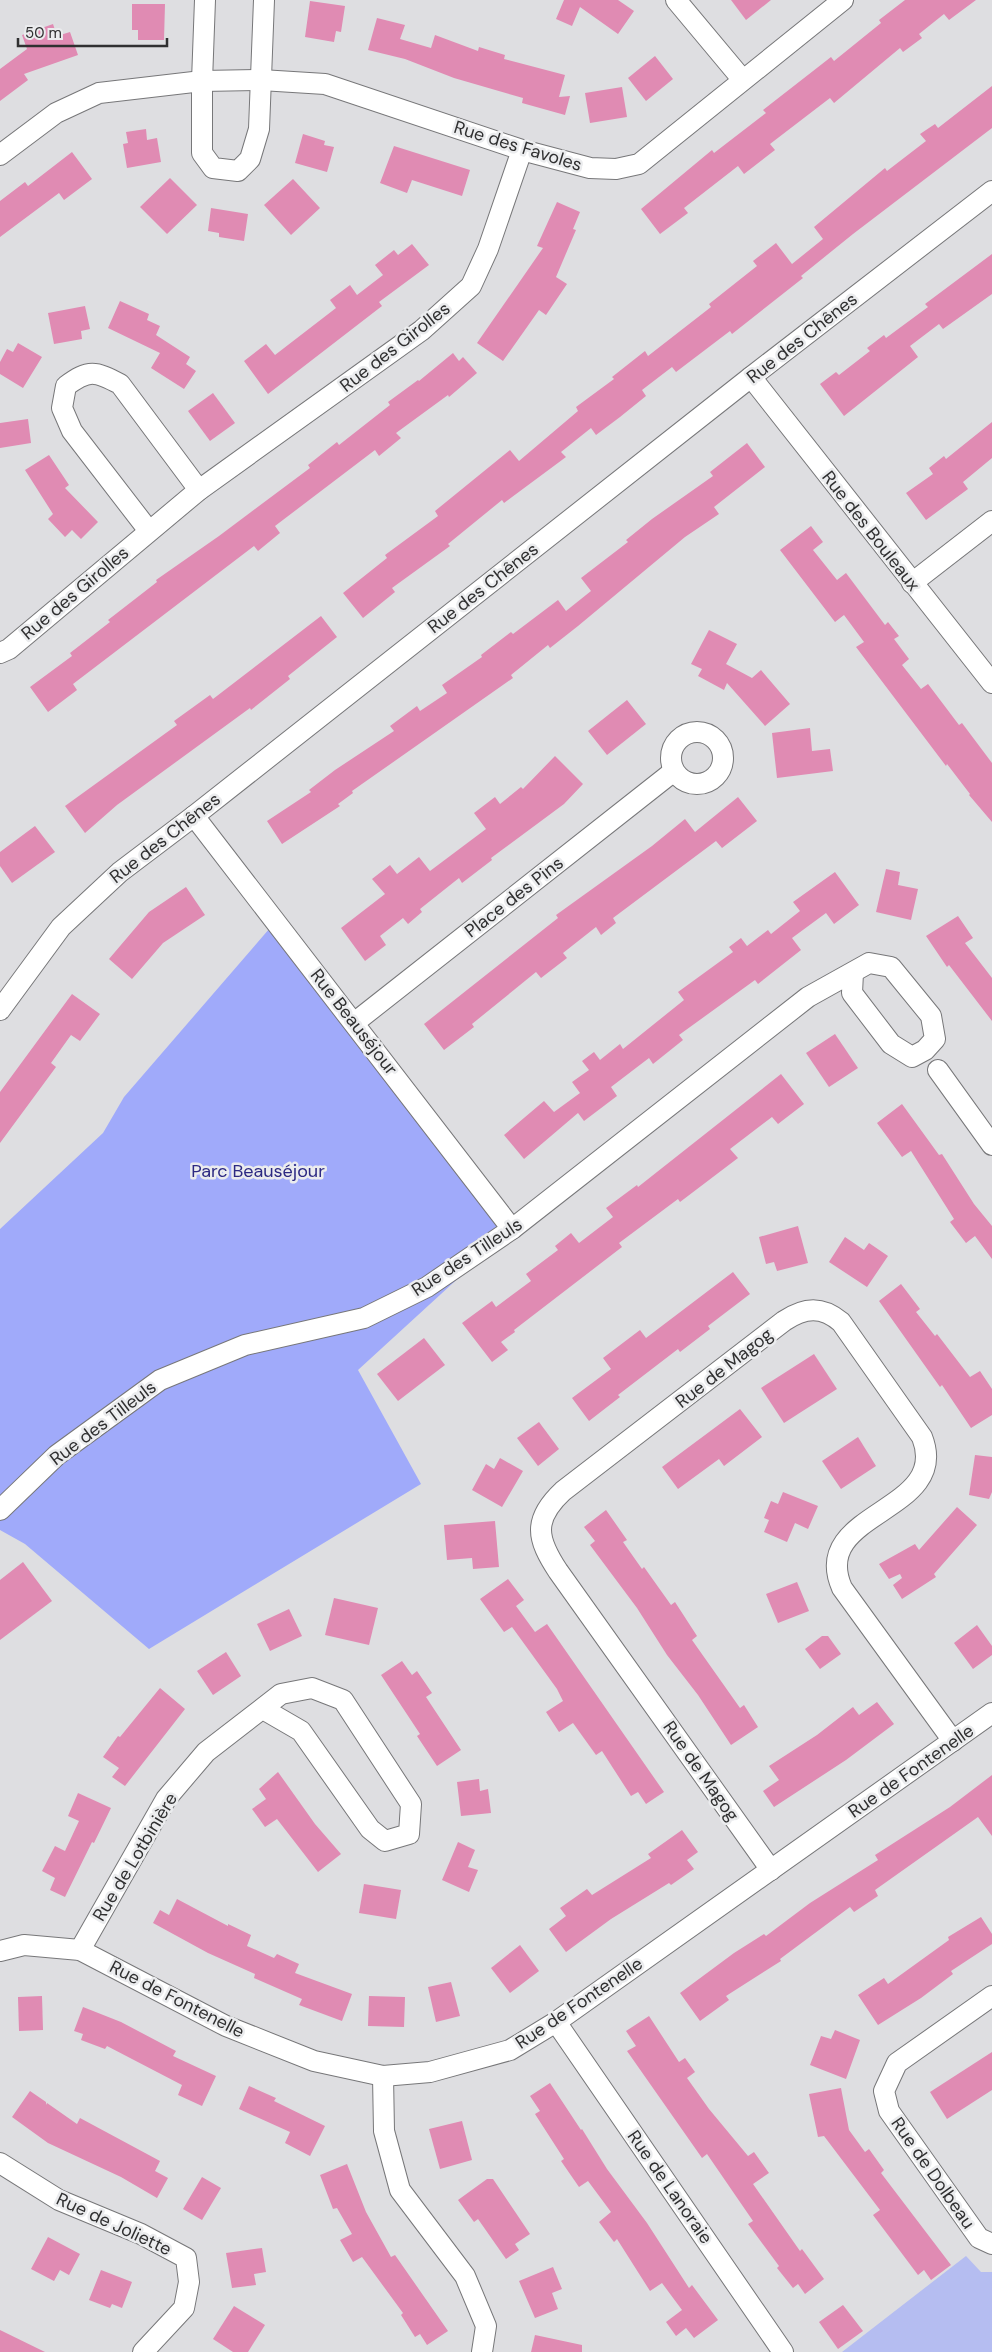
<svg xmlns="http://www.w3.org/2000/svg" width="992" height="2352" font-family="'DM Sans',sans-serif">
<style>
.green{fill:#b5bdf1}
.forest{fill:#a0aafa}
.building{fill:#e08bb3}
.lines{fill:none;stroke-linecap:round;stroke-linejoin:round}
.minor-casing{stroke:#777779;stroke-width:22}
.minor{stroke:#fff;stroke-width:20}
.labels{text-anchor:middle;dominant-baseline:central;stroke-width:5;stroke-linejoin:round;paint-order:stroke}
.street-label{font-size:18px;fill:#303031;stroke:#ebecee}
.park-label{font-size:18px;fill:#2c2982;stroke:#ebecee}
</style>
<rect width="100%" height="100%" fill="#dedee1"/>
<!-- green -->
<path class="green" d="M966,2256L981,2272H992V2352H842Z"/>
<!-- forest -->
<path class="forest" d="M276,921L512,1229L358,1370L421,1484L149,1649L25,1544L0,1530V1229L103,1133L124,1097Z"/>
<!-- building -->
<g class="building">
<path d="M564,0H618L634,11L618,34L580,7L572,26L556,19Z"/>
<path d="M731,0H771L746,20Z"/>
<path d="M905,0H976L949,20L944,14L919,34L922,38L903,52L900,48L834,103L830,98L770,144L775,150L744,174L738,166L684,208L688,213L660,234L641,209L712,150L714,153L766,113L763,110L831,57L834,61L881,23L879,20Z"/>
<path d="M310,1L345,6L341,32L336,31L334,42L305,37Z"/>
<path d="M132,4H165L164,40H138V30H132Z"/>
<path d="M377,18L405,25L400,39L431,48L435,35L478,51L479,47L505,55L504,59L565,75L559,97L570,96L565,115L522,103L523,98L454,78L405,59L368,50Z"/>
<path d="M53,24L57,36L70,32L78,55L24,74L28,80L0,101V69L27,49L22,35Z"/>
<path d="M655,56L673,79L646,101L628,78Z"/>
<path d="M992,86V128L853,234L801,276L803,278L732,334L730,331L676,372L672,367L642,390L646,396L620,417L596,435L591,428L561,452L566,457L504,503L502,500L448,544L450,546L392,588L395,592L363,618L343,593L387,558L385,555L438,516L435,511L510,450L519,461L578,411L576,407L614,379L612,377L645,351L648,356L711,307L709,304L757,266L753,261L776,243L792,264L823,239L814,227L885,168L887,171L926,141L920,134L935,124L938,128Z"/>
<path d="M622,87L627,117L590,123L585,93Z"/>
<path d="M146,129L147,140L157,138L161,162L127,168L123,144L128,143L126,132Z"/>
<path d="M303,134L325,141L324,145L334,147L327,172L295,163Z"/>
<path d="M394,146L470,170L462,196L412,180L407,193L380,183Z"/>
<path d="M72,152L92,179L64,200L59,193L0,237V201L25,182L28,186Z"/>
<path d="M170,178L197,205L167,234L140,207Z"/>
<path d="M293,179L320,208L291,235L264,205Z"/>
<path d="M557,202L580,212L573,229L576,230L556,277L567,284L546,315L539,310L503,361L477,343L543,248L537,246Z"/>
<path d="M211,208L248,214L244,241L219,237V233L208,231Z"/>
<path d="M412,244L429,265L379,302L382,306L268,394L244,361L266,344L275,355L336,308L330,300L350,285L357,295L383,275L375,265L394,250L398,255Z"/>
<path d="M992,254V294L943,329L939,324L910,346L918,357L844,416L820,384L836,372L839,375L870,351L867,348L884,335L886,338L928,307L925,304Z"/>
<path d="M120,301L149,314L147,320L160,326L156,335L190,357L186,364L196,371L184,389L151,368L160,353L108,328Z"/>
<path d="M85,306L90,329L81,331L82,339L54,344L48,313Z"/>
<path d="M18,343L42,357L23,388L0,374V362L7,349L13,352Z"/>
<path d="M453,353L459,361L463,357L477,373L449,397L448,395L396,433L401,438L379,456L375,450L275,526L280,533L258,551L254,546L73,684L77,690L48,712L30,687L72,656L70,653L110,622L108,620L157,582L156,580L219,536L310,468L308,465L337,442L339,445L390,405L388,402L418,380L419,381Z"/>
<path d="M213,393L235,423L210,441L188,411Z"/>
<path d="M28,419L31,443L0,448V423Z"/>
<path d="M992,422V458L963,482L968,489L926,520L906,493L933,474L929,468L944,456L946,459Z"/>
<path d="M747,443L765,467L714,507L719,514L685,537L578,626L550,648L548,645L511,675L513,678L352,791L353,793L338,804L340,806L282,844L267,821L311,792L309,790L335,770L394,731L390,726L417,706L420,711L447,693L442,685L482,657L481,655L511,632L513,634L558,600L566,611L591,591L581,578L628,542L626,540L652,519L713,476L710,472Z"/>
<path d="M49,455L69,485L65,488L98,522L81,539L72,530L65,537L48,519L53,514L25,470Z"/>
<path d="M811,526L823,542L813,550L837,580L846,573L885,625L888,622L899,636L894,639L909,659L902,665L921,689L928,684L959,725L962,723L992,763V822L969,795L970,794L947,764L946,766L856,647L864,642L844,615L835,622L780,550Z"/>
<path d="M321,616L337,637L288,676L290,679L251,710L250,708L117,805L85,833L65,806L177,725L174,721L210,695L213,699Z"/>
<path d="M709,630L737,644L726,664L752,678L761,670L790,704L765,726L727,683L724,690L698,676L702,669L691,664Z"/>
<path d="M627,700L646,724L607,755L588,731Z"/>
<path d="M810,728L812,751L830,749L833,771L777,778L772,733Z"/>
<path d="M555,756L583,784L564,804L491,858L492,860L462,883L459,878L420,909L422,912L408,924L403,918L380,936L386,945L365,961L341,928L385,894L372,879L390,865L397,874L419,857L430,871L486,829L474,813L495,797L500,804L521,787L523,789Z"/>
<path d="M738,797L757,821L722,848L716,841L613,918L616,923L601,935L596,927L563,953L567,958L541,978L536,972L472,1024L474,1027L444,1050L424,1024L558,918L556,915L652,846L685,819L695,832Z"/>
<path d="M35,826L55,852L12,883L0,866V852Z"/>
<path d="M886,869L900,872L898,885L918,889L911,920L876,912Z"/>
<path d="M835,872L859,905L834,924L826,913L792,938L801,950L758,984L755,980L679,1035L683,1040L653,1064L649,1058L611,1087L617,1096L584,1121L578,1113L524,1159L504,1135L544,1101L554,1112L580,1093L572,1082L589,1070L582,1061L594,1052L600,1060L620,1044L623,1049L684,1000L678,992L733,952L729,947L741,938L747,946L768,930L771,934L800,911L793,902Z"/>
<path d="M186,887L205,915L163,943L132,979L109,959L149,912Z"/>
<path d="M958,916L973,938L965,943L992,978V1021L949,965L947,967L926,936Z"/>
<path d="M72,994L100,1014L80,1041L71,1035L51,1063L56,1067L0,1143V1092Z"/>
<path d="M835,1034L858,1068L829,1087L806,1053Z"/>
<path d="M781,1074L804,1104L778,1124L772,1117L730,1149L738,1158L680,1202L678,1199L619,1243L622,1247L514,1330L515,1332L501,1342L508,1350L492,1362L462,1323L492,1301L496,1307L531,1281L526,1274L558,1250L555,1246L571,1233L579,1243L613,1217L606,1208L637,1185L638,1187Z"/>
<path d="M902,1104L939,1155L942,1154L974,1204L992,1226V1259L975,1236L966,1243L950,1222L954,1219L911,1151L902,1157L877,1123Z"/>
<path d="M798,1226L808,1263L777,1271L774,1262L766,1264L759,1237Z"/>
<path d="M845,1237L864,1250L869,1243L888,1256L867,1287L829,1262Z"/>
<path d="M733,1272L750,1294L708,1326L710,1329L680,1352L678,1349L618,1395L620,1397L589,1421L572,1398L611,1369L603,1358L640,1330L646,1338Z"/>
<path d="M901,1284L920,1309L916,1312L935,1336L937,1334L970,1377L980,1371L992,1389V1415L971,1428L942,1385L940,1387L879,1301Z"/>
<path d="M424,1338L445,1365L398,1401L377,1374Z"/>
<path d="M814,1354L837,1389L784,1423L761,1388Z"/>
<path d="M740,1409L762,1437L724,1466L719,1459L678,1489L662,1467Z"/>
<path d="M539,1422L559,1449L538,1466L517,1438Z"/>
<path d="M858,1437L876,1466L841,1489L822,1461Z"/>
<path d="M975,1455L992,1457V1492L989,1499L969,1495Z"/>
<path d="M500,1458L523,1471L502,1507L472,1490L486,1464L494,1469Z"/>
<path d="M783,1492L818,1506L808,1529L795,1523L787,1542L764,1532L769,1520L764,1518L771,1501L778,1504Z"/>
<path d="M957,1507L977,1525L934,1574L936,1577L902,1599L893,1585L902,1578L900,1574L889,1579L879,1564L915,1544L919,1550Z"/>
<path d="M606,1510L627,1540L623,1542L642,1569L644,1567L671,1605L675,1602L697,1636L692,1640L740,1708L744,1705L758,1727L731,1745L698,1695L667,1655L637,1608L590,1545L595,1541L584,1527Z"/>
<path d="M495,1521L499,1567L473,1569L472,1558L447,1560L444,1525Z"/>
<path d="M23,1562L52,1601L0,1640V1580Z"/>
<path d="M508,1579L524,1600L516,1606L535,1632L547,1624L664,1792L646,1804L638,1792L631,1796L602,1751L596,1755L573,1723L559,1732L546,1712L563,1701L557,1689L512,1627L504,1632L480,1599Z"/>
<path d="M797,1582L809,1611L778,1623L766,1594Z"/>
<path d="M334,1598L378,1608L369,1645L325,1635Z"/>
<path d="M289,1609L302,1636L270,1651L257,1624Z"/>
<path d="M977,1625L992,1646V1655L973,1669L954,1643Z"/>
<path d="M822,1636H828L841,1654L820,1669L805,1649Z"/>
<path d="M226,1652L241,1676L213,1695L197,1671Z"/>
<path d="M402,1661L412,1675L417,1671L432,1693L426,1697L461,1750L437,1766L417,1736L420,1734L381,1675Z"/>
<path d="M160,1688L185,1709L125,1786L112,1777L119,1768L103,1757L118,1736L120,1737Z"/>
<path d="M877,1702L894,1724L846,1760L774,1807L763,1791L779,1780L769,1766L817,1735L853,1707L859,1715Z"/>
<path d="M278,1772L315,1824L341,1854L318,1872L277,1819L265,1827L252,1809L266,1799L259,1789Z"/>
<path d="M992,1775V1836L978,1817L875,1890L878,1896L854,1912L850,1907L780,1959L781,1961L726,1996L729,2000L700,2021L680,1993L734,1953L764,1934L766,1936L810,1903L878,1860L875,1855L950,1807Z"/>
<path d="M479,1779L480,1791L488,1789L491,1813L461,1816L457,1782Z"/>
<path d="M78,1793L111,1808L94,1843L92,1842L65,1897L50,1890L55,1878L42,1871L55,1846L65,1851L79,1821L68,1816Z"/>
<path d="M682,1830L698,1852L687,1860L694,1869L671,1885L669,1883L611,1919L566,1952L549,1929L566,1916L560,1908L587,1889L592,1895L651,1858L648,1854Z"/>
<path d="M458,1842L475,1850L468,1867L478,1870L469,1892L442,1880Z"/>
<path d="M364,1884L401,1890L396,1919L359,1913Z"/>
<path d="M177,1899L228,1926V1924L251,1935L247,1946L274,1958L277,1954L299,1964L295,1973L352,1994L342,2021L299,2005L302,1999L254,1978L255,1974L208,1953L153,1923L160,1910L169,1915Z"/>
<path d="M981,1917L992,1934V1944L951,1971L953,1974L921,1998L878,2025L858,1995L884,1978L888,1984L949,1940L948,1937Z"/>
<path d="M520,1945L539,1971L510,1993L491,1968Z"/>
<path d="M451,1982L460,2016L436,2022L428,1987Z"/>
<path d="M42,1996L43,2030L19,2031L18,1997Z"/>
<path d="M369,1996L405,1997L404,2027L368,2026Z"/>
<path d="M83,2007L121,2022L176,2051L173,2056L216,2076L202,2106L178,2095L182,2085L107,2046L105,2049L81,2040L83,2034L74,2031Z"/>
<path d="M649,2016L679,2062L685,2058L695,2072L687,2078L709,2109L748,2156L754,2152L769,2173L753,2184L800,2251L802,2249L824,2279L805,2294L798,2284L793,2288L777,2268L779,2266L748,2224L753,2221L707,2154L702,2158L627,2051L636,2046L626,2031Z"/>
<path d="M835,2030L860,2040L846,2079L810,2065L821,2036L831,2039Z"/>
<path d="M992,2052V2090L947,2119L930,2092Z"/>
<path d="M550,2083L581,2130L582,2129L607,2169L647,2223L689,2288L692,2285L718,2320L694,2338L686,2328L676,2336L666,2322L682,2310L662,2283L650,2291L617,2239L614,2242L599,2222L611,2212L588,2181L579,2187L561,2161L564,2159L535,2114L540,2111L530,2096Z"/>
<path d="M249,2086L276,2098L274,2101L325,2126L310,2156L285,2143L290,2132L239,2109Z"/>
<path d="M841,2088L849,2130L865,2152L869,2149L884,2170L881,2173L951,2265L931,2280L924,2270L918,2275L873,2215L880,2210L824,2136L818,2137L809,2094Z"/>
<path d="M30,2091L46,2102V2105L47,2103L77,2124L80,2118L160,2161L155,2171L168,2178L157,2198L121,2177L48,2143L12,2117Z"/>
<path d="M462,2121L472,2160L440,2169L429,2129Z"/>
<path d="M347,2164L366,2212L391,2257L395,2255L448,2331L427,2345L420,2334L415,2337L401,2315L403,2313L362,2257L353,2262L340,2240L352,2234L337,2208L333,2209L320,2175Z"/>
<path d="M202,2177L221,2188L202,2220L183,2209Z"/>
<path d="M487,2179H493L530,2234L515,2244L519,2250L506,2259L478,2219L474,2222L458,2200Z"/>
<path d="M48,2237L80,2254L69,2275L60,2270L54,2281L31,2269Z"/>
<path d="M262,2248L266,2272L254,2274L256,2285L232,2288L226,2253Z"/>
<path d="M553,2267L562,2289L552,2293L558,2309L535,2318L519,2281Z"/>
<path d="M101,2270L132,2282L122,2308L112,2304L110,2308L89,2300Z"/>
<path d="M843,2305L863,2331L838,2349L819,2322Z"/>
<path d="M234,2306L265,2325L248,2352H233L213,2339Z"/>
<path d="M0,2330L45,2352H0Z"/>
<path d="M535,2335L582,2345V2352H531Z"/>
</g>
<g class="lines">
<!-- minor casing -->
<g class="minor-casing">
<g id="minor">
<path d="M205,0L202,81V153L213,168L238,171L250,159L259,129L264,0"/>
<path d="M676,0L742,79"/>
<path d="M0,155L56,113L99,93L202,81L261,80L325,84L522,150L590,168L616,169L639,164L843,0"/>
<path d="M751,377L992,683"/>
<path d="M149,531L72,431L62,408L66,386C89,369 95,371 120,384L199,490"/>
<path d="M912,583L992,521"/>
<path d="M0,653L9,649L199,490L422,330L471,286L488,249L522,150"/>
<circle cx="697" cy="758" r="26"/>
<path d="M194,816L512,1229"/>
<path d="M0,1010L61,927L120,872L194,816L751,377L992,191"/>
<path d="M354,1023L674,771"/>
<path d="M938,1070L992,1145"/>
<path d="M0,1510L57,1455L160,1380L245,1345L364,1318L427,1287L512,1229L808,997L869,963L891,967L931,1016L935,1039L925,1050L912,1057L891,1044L852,993L853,973"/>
<path d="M771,1870L558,1571C537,1539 532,1520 563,1491L784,1321C805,1307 822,1306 841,1322L922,1437C952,1513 808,1511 842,1588L953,1741"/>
<path d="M80,1950L166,1799L206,1752L281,1694L312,1688L343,1700L411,1804L409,1834L385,1841L370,1829L301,1731L263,1709"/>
<path d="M0,1951L24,1945L80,1950L226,2026L314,2061L383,2076L430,2072L510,2050L556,2022L992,1713"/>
<path d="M992,1996L897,2063L884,2091L889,2111L979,2238L992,2244"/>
<path d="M556,2022L783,2352"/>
<path d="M383,2076L384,2131L400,2190L465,2276L486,2326L482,2352"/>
<path d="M0,2163L59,2200L141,2234L186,2258L189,2282L184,2308L143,2352"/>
</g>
</g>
<!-- minor -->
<use href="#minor" class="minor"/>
</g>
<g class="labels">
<!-- street labels -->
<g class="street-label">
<text transform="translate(518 146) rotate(17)">Rue des Favoles</text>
<text transform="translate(802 338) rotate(-38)">Rue des Chênes</text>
<text transform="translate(395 347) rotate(-38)">Rue des Girolles</text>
<text transform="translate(871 531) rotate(52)">Rue des Bouleaux</text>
<text transform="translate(483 588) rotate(-38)">Rue des Chênes</text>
<text transform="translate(75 593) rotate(-40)">Rue des Girolles</text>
<text transform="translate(165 838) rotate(-38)">Rue des Chênes</text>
<text transform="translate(514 897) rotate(-38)">Place des Pins</text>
<text transform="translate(354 1022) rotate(52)">Rue Beauséjour</text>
<text transform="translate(467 1257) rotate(-33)">Rue des Tilleuls</text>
<text transform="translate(724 1368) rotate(-38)">Rue de Magog</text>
<text transform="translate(103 1423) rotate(-37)">Rue des Tilleuls</text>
<text transform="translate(701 1771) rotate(55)">Rue de Magog</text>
<text transform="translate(911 1771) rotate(-35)">Rue de Fontenelle</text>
<text transform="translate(135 1857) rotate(-59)">Rue de Lotbinière</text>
<text transform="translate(177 1999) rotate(27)">Rue de Fontenelle</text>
<text transform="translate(579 2003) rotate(-34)">Rue de Fontenelle</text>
<text transform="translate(933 2173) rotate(55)">Rue de Dolbeau</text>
<text transform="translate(670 2187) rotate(55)">Rue de Lanoraie</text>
<text transform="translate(114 2224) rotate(25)">Rue de Joliette</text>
</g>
<!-- park labels -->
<g class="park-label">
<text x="258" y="1171">Parc Beauséjour</text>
</g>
</g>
<!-- scale -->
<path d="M18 38v8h149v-8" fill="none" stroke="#303031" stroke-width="2.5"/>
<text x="25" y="38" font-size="15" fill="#303031" stroke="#ebecee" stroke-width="4" paint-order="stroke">50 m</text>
</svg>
